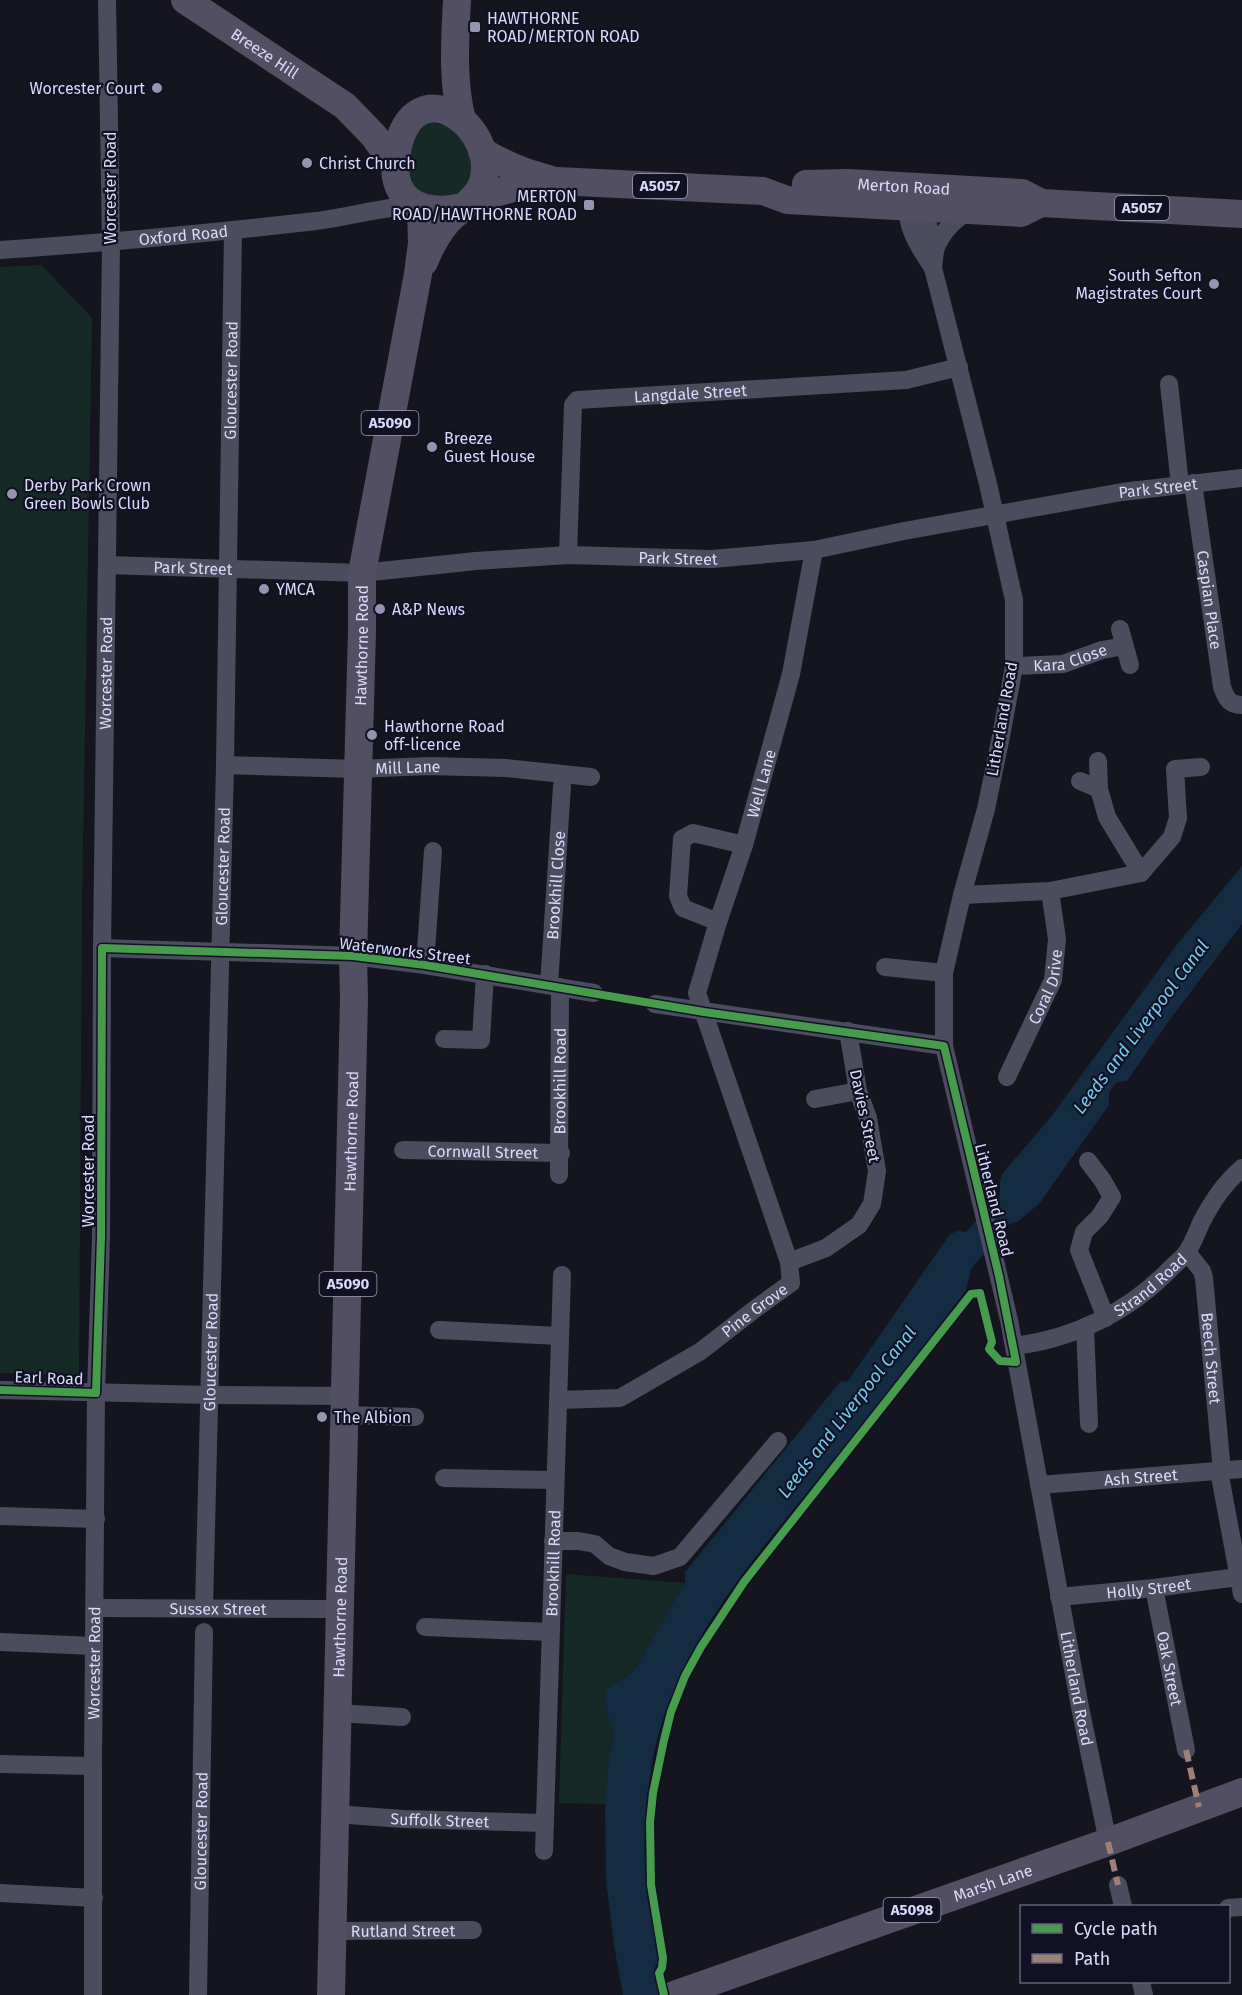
<svg xmlns="http://www.w3.org/2000/svg" width="1242" height="1995" font-family="'Fira Sans',sans-serif">
<style>
.green{fill:#152a27}
.water{fill:#142c42}
.lines{fill:none;stroke-linecap:round;stroke-linejoin:round}
.minor{stroke:#4b4d5f;stroke-width:18}
.primary{stroke:#524e64;stroke-width:28}
.quiet{stroke:#9e8076;stroke-width:6;stroke-dasharray:12 6;stroke-linecap:butt}
.cycleway-casing{stroke:#111123;stroke-width:11}
.cycleway{stroke:#469c4c;stroke-width:8}
.poi-dot{fill:#9495ae;stroke:#111123;stroke-width:2}
.labels{text-anchor:middle;dominant-baseline:central;stroke-width:4.5;stroke-linejoin:round;paint-order:stroke}
.shield{fill:#111123;stroke:#9c9eba;stroke-width:1.5}
.shield-label{font-size:15px;font-weight:bold;fill:#d8dafb}
.poi-label{font-size:16px;fill:#d8dafb;stroke:#111123;text-anchor:start}
.street-label{font-size:16px;fill:#d8dafb;stroke:#111123}
.water-label{font-size:18px;font-style:italic;fill:#71caef;stroke:#111123}
</style>
<rect width="100%" height="100%" fill="#15151f"/>
<!-- green -->
<g class="green">
<path d="M429,121L456,130L471,156L472,178L461,194L422,197L405,173L415,134Z"/>
<path d="M41,265L92,318L82,903L79,1375L0,1373V267Z"/>
<path d="M566,1574L685,1583L635,1669C627,1678 614,1682 605,1691L607,1715L614,1730L608,1766L605,1804L559,1803Z"/>
</g>
<!-- water -->
<path class="water" d="M1242,866V924L1168,1022L1127,1081L1117,1082L1109,1092V1105L1039,1204L1017,1222L1009,1224L971,1269L966,1290C919,1355 868,1417 818,1479C750,1563 675,1648 653,1757C646,1797 642,1842 646,1883C648,1909 655,1934 660,1959L654,1969L659,1995H623L614,1945L606,1879L605,1804L608,1766L614,1731L607,1715L605,1691C614,1682 627,1678 635,1669L685,1583V1572L840,1382L848,1381L950,1234L958,1231L966,1232L1000,1195V1182L1002,1174L1050,1118L1179,942Z"/>
<g class="lines">
<!-- minor -->
<g class="minor">
<path d="M911,199C900,220 921,250 933,268"/>
<path id="s1" d="M921,200L935,250L933,268L988,484L1014,600V666L1001,736L986,809L962,895L944,973V1046L1009,1320L1080,1707L1108,1842"/>
<path id="s2" d="M0,250C106,243 211,233 316,221C349,217 382,207 416,205"/>
<path d="M935,250C942,231 954,219 971,210"/>
<path d="M1169,384L1180,485"/>
<path id="s3" d="M1193,483L1222,687C1226,698 1229,705 1242,705"/>
<path id="s4" d="M568,555L573,405L577,400L906,380L959,367"/>
<path id="s5" d="M107,565L362,573L476,561L568,555L712,559L814,550L904,531L1122,492L1242,478"/>
<path d="M1120,629L1130,665"/>
<path id="s6" d="M1014,666L1063,664L1102,650L1125,646"/>
<path d="M1098,761L1099,789L1107,817L1141,873"/>
<path id="s7" d="M225,765L357,769L430,766L506,768L591,777"/>
<path d="M1080,781L1099,789"/>
<path d="M962,895L1050,891L1141,873L1172,837L1178,818L1175,769L1201,767"/>
<path d="M718,922L683,908L678,896L682,839L693,833L744,845"/>
<path d="M102,948L353,956L425,965L594,993"/>
<path d="M425,965L433,851"/>
<path d="M885,967L944,973"/>
<path id="s8" d="M549,985L562,786"/>
<path d="M655,1004L944,1046"/>
<path d="M444,1039L481,1040L485,974"/>
<path id="s9" d="M1007,1077L1053,980L1057,939L1050,891"/>
<path d="M815,1099L858,1091"/>
<path id="s10" d="M403,1150L561,1153"/>
<path d="M1088,1161L1103,1181L1112,1197L1100,1216L1084,1232L1079,1250L1106,1318"/>
<path id="s11" d="M559,1175L560,987"/>
<path id="s12" d="M1187,1252L1202,1271L1204,1278L1222,1471"/>
<path d="M789,1262L826,1248L859,1225L872,1204L877,1171L868,1118L858,1091L848,1031"/>
<path d="M1085,1327L1089,1424"/>
<path d="M439,1330L560,1336"/>
<path id="s13" d="M1014,1346C1073,1339 1129,1312 1171,1268C1176,1263 1183,1258 1187,1252C1193,1243 1197,1232 1201,1223C1213,1200 1223,1185 1242,1168"/>
<path d="M0,1390L209,1395L345,1396"/>
<path id="s14" d="M559,1400L620,1398L701,1351L755,1309L791,1283L789,1262L697,993L718,922L744,845L791,674L814,550"/>
<path d="M344,1415L415,1417"/>
<path d="M1219,1471L1242,1594"/>
<path d="M444,1478L555,1480"/>
<path id="s15" d="M1039,1485L1242,1469"/>
<path d="M0,1516L96,1519"/>
<path d="M553,1541H578L595,1544L609,1556L625,1562L654,1566L680,1557L778,1441"/>
<path id="s16" d="M1154,1588L1186,1750"/>
<path id="s17" d="M1059,1597L1154,1588L1238,1577"/>
<path id="s18" d="M95,1608L340,1609"/>
<path id="s19" d="M204,1608L225,765L233,230"/>
<path d="M425,1627L550,1632"/>
<path d="M0,1642L94,1646"/>
<path d="M338,1713L402,1717"/>
<path d="M0,1764L93,1766"/>
<path id="s20" d="M335,1814L403,1819L545,1823"/>
<path id="s21" d="M544,1851L562,1275"/>
<path d="M1118,1885L1123,1906"/>
<path d="M0,1893L94,1898"/>
<path d="M1228,1908L1242,1907"/>
<path id="s22" d="M333,1931L473,1930"/>
<path d="M1141,1982L1144,1995"/>
<path id="s23" d="M93,1995V1766L96,1393L101,1237L102,948L111,243L107,0"/>
<path id="s24" d="M198,1995L204,1632"/>
</g>
<!-- primary -->
<g class="primary">
<path id="s25" d="M185,0L345,106L374,136L394,164"/>
<path d="M457,0C455,40 452,81 462,120"/>
<path d="M482,151C504,165 524,173 549,179"/>
<path id="s26" d="M806,184L848,183L1022,193L1041,203L1242,214"/>
<path d="M472,199L525,185L557,181L763,191L787,200L1021,213L1041,203"/>
<path d="M424,262C430,247 437,234 447,222C459,209 478,199 483,182C499,126 413,66 397,151C387,199 419,217 463,207"/>
<path id="s27" d="M331,1995L354,998L353,956L362,631V573L418,274L422,243L421,207"/>
<path id="s28" d="M674,1995L1108,1842L1242,1792"/>
</g>
<!-- quiet -->
<g class="quiet">
<path d="M1186,1750L1199,1807"/>
<path d="M1108,1842L1118,1885"/>
</g>
<!-- cycleway casing -->
<g class="cycleway-casing">
<path id="cycleway" d="M0,1390L96,1393L101,1237L102,948L353,956L425,965L704,1012L944,1046L999,1276L1016,1362L1000,1361L989,1349L992,1342L980,1293L971,1294L744,1582L701,1647L685,1676L671,1712L664,1740L653,1793L650,1822L651,1885L663,1958L662,1968L659,1973L664,1995"/>
</g>
<!-- cycleway -->
<use href="#cycleway" class="cycleway"/>
</g>
<!-- markers -->
<g class="poi-dot">
<rect x="469" y="21" width="12" height="12" rx="3"/>
<circle cx="157" cy="88" r="6"/>
<circle cx="307" cy="163" r="6"/>
<rect x="583" y="199" width="12" height="12" rx="3"/>
<circle cx="1214" cy="284" r="6"/>
<circle cx="432" cy="447" r="6"/>
<circle cx="12" cy="494" r="6"/>
<circle cx="264" cy="589" r="6"/>
<circle cx="380" cy="609" r="6"/>
<circle cx="372" cy="735" r="6"/>
<circle cx="322" cy="1417" r="6"/>
</g>
<g class="labels">
<!-- shield labels -->
<g class="shield">
<rect x="633" y="174" width="54" height="24" rx="4.5"/>
<rect x="1115" y="196" width="54" height="24" rx="4.5"/>
<rect x="361.5" y="411" width="57" height="24" rx="4.5"/>
<rect x="319.5" y="1272" width="57" height="24" rx="4.5"/>
<rect x="883.5" y="1898" width="57" height="24" rx="4.5"/>
</g>
<g class="shield-label">
<text x="660" y="186">A5057</text>
<text x="1142" y="208">A5057</text>
<text x="390" y="423">A5090</text>
<text x="348" y="1284">A5090</text>
<text x="912" y="1910">A5098</text>
</g>
<!-- poi labels -->
<g class="poi-label">
<text x="487" y="18">HAWTHORNE<tspan x="487" dy="18">ROAD/MERTON ROAD</tspan></text>
<text x="145" y="88" text-anchor="end">Worcester Court</text>
<text x="319" y="163">Christ Church</text>
<text x="577" y="196" text-anchor="end">MERTON<tspan x="577" dy="18">ROAD/HAWTHORNE ROAD</tspan></text>
<text x="1202" y="275" text-anchor="end">South Sefton<tspan x="1202" dy="18">Magistrates Court</tspan></text>
<text x="444" y="438">Breeze<tspan x="444" dy="18">Guest House</tspan></text>
<text x="24" y="485">Derby Park Crown<tspan x="24" dy="18">Green Bowls Club</tspan></text>
<text x="276" y="589">YMCA</text>
<text x="392" y="609">A&amp;P News</text>
<text x="384" y="726">Hawthorne Road<tspan x="384" dy="18">off-licence</tspan></text>
<text x="334" y="1417">The Albion</text>
</g>
<!-- street labels -->
<g class="street-label">
<text stroke="none"><textPath href="#s25" startOffset="96">Breeze Hill</textPath></text>
<text stroke="none"><textPath href="#s26" startOffset="98">Merton Road</textPath></text>
<text transform="translate(110 188) rotate(-90)">Worcester Road</text>
<text stroke="none"><textPath href="#s2" startOffset="184">Oxford Road</textPath></text>
<text stroke="none"><textPath href="#s19" startOffset="1228">Gloucester Road</textPath></text>
<text stroke="none"><textPath href="#s4" startOffset="270">Langdale Street</textPath></text>
<text stroke="none"><textPath href="#s5" startOffset="1058">Park Street</textPath></text>
<text stroke="none"><textPath href="#s5" startOffset="572">Park Street</textPath></text>
<text stroke="none"><textPath href="#s5" startOffset="86">Park Street</textPath></text>
<text stroke="none"><textPath href="#s3" startOffset="118">Caspian Place</textPath></text>
<text stroke="none"><textPath href="#s27" startOffset="1350">Hawthorne Road</textPath></text>
<text stroke="none"><textPath href="#s6" startOffset="57">Kara Close</textPath></text>
<text stroke="none"><textPath href="#s23" startOffset="1322">Worcester Road</textPath></text>
<text transform="translate(1002 719) rotate(-80)">Litherland Road</text>
<text stroke="none"><textPath href="#s7" startOffset="183">Mill Lane</textPath></text>
<text stroke="none"><textPath href="#s14" startOffset="792">Well Lane</textPath></text>
<text stroke="none"><textPath href="#s19" startOffset="742">Gloucester Road</textPath></text>
<text stroke="none"><textPath href="#s8" startOffset="100">Brookhill Close</textPath></text>
<text transform="translate(405 951) rotate(7)">Waterworks Street</text>
<text stroke="none"><textPath href="#s9" startOffset="99">Coral Drive</textPath></text>
<text stroke="none"><textPath href="#s11" startOffset="94">Brookhill Road</textPath></text>
<text transform="translate(865 1116) rotate(78)">Davies Street</text>
<text stroke="none"><textPath href="#s27" startOffset="864">Hawthorne Road</textPath></text>
<text stroke="none"><textPath href="#s10" startOffset="80">Cornwall Street</textPath></text>
<text transform="translate(88 1171) rotate(-90)">Worcester Road</text>
<text transform="translate(994 1200) rotate(76)">Litherland Road</text>
<text stroke="none"><textPath href="#s13" startOffset="152">Strand Road</textPath></text>
<text stroke="none"><textPath href="#s14" startOffset="222">Pine Grove</textPath></text>
<text stroke="none"><textPath href="#s19" startOffset="256">Gloucester Road</textPath></text>
<text stroke="none"><textPath href="#s12" startOffset="112">Beech Street</textPath></text>
<text transform="translate(49 1378) rotate(2)">Earl Road</text>
<text stroke="none"><textPath href="#s15" startOffset="102">Ash Street</textPath></text>
<text stroke="none"><textPath href="#s21" startOffset="288">Brookhill Road</textPath></text>
<text stroke="none"><textPath href="#s17" startOffset="90">Holly Street</textPath></text>
<text stroke="none"><textPath href="#s18" startOffset="123">Sussex Street</textPath></text>
<text stroke="none"><textPath href="#s27" startOffset="378">Hawthorne Road</textPath></text>
<text stroke="none"><textPath href="#s23" startOffset="332">Worcester Road</textPath></text>
<text stroke="none"><textPath href="#s16" startOffset="82">Oak Street</textPath></text>
<text stroke="none"><textPath href="#s1" startOffset="1522">Litherland Road</textPath></text>
<text stroke="none"><textPath href="#s20" startOffset="105">Suffolk Street</textPath></text>
<text stroke="none"><textPath href="#s24" startOffset="164">Gloucester Road</textPath></text>
<text stroke="none"><textPath href="#s28" startOffset="338">Marsh Lane</textPath></text>
<text stroke="none"><textPath href="#s22" startOffset="70">Rutland Street</textPath></text>
</g>
<!-- water labels -->
<g class="water-label">
<text transform="translate(1141 1027) rotate(-53)">Leeds and Liverpool Canal</text>
<text transform="translate(847 1412) rotate(-52)">Leeds and Liverpool Canal</text>
</g>
</g>
<!-- legend -->
<rect x="1020" y="1905" width="210" height="78" fill="#111123" stroke="#616179" stroke-width="1.5"/>
<rect x="1032" y="1924" width="30" height="9" fill="#469c4c" stroke="#616179" stroke-width="1.5"/>
<text x="1074" y="1935" font-size="18" fill="#d8dafb">Cycle path</text>
<rect x="1032" y="1954" width="30" height="9" fill="#9e8076" stroke="#616179" stroke-width="1.5"/>
<text x="1074" y="1965" font-size="18" fill="#d8dafb">Path</text>
</svg>
